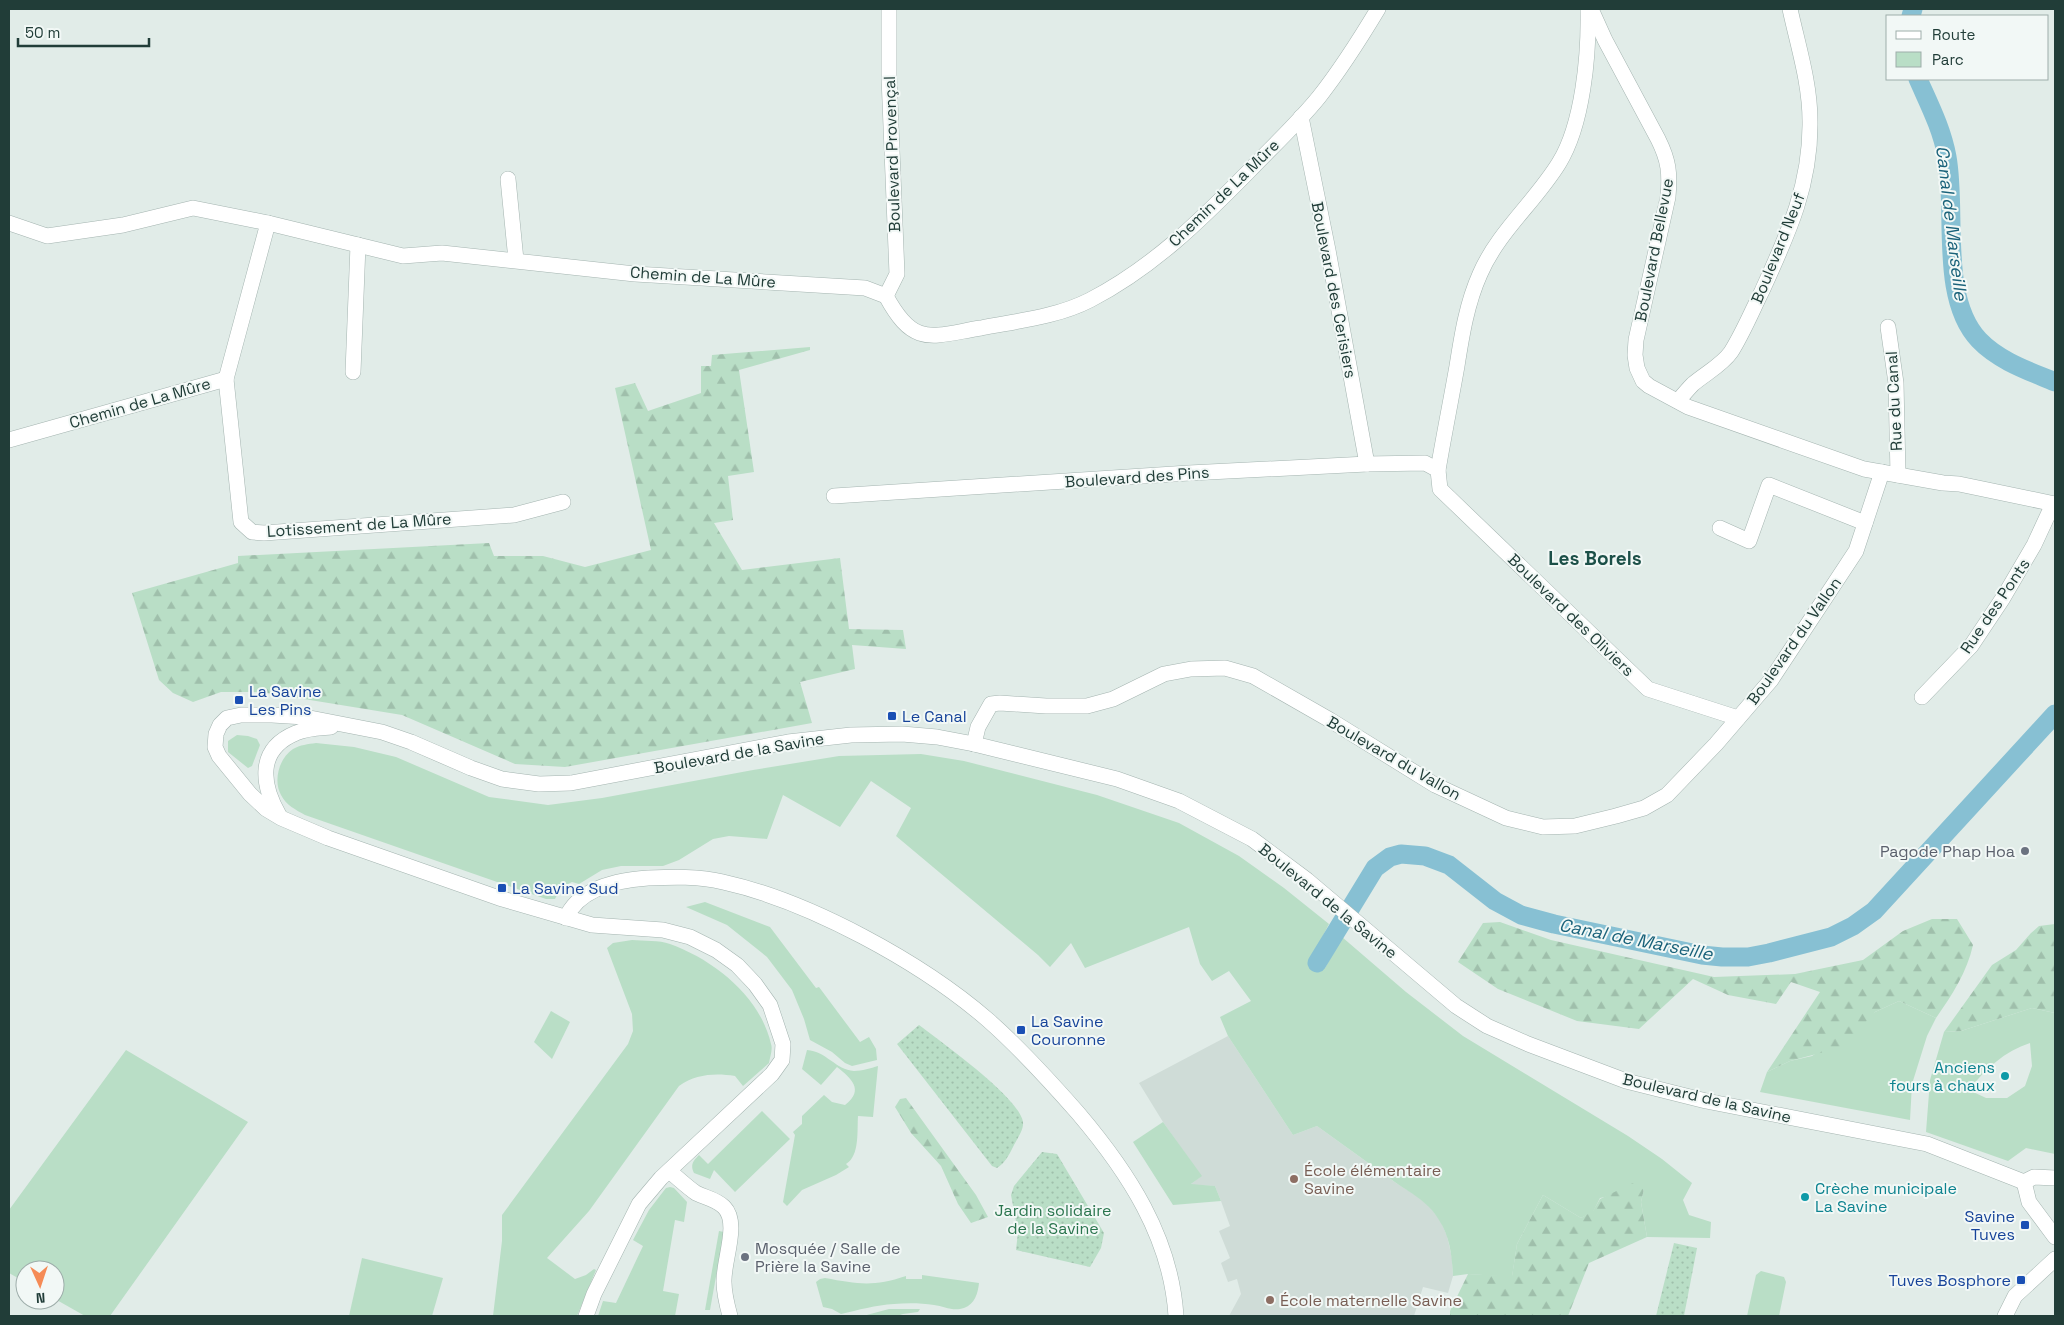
<svg xmlns="http://www.w3.org/2000/svg" width="2064" height="1325" font-family="'Space Grotesk',sans-serif">
<style>
.built{fill:#cfdcd7}
.green{fill:#b9dec6;fill-rule:evenodd}
.forest{fill:url(#forest-firs)}
.garden{fill:url(#garden-dots)}
.lines{fill:none;stroke-linecap:round;stroke-linejoin:round}
.canal{stroke:#87c0d3;stroke-width:19}
.minor-casing{stroke:#a4b4b0;stroke-width:16}
.minor{stroke:#fff;stroke-width:15}
.transit-dot{fill:#1a4fb4;stroke:#f2f8f6;stroke-width:2}
.worship-dot{fill:#6b7280;stroke:#f2f8f6;stroke-width:2}
.culture-dot{fill:#0f9aa8;stroke:#f2f8f6;stroke-width:2}
.education-dot{fill:#8d6e63;stroke:#f2f8f6;stroke-width:2}
.labels{text-anchor:middle;dominant-baseline:central;stroke-width:4;stroke-linejoin:round;paint-order:stroke}
.street-label{font-size:16px;fill:#213d38;stroke:#f2f8f6}
.transit-label{font-size:16px;fill:#164399;stroke:#f2f8f6;text-anchor:start}
.worship-label{font-size:16px;fill:#5b616d;stroke:#f2f8f6;text-anchor:end}
.culture-label{font-size:16px;fill:#0d838f;stroke:#f2f8f6;text-anchor:end}
.education-label{font-size:16px;fill:#785e54;stroke:#f2f8f6;text-anchor:start}
.park-label{font-size:16px;fill:#2a754e;stroke:#f2f8f6}
.water-label{font-size:18px;font-style:italic;fill:#1a627a;stroke:#f2f8f6}
.quarter-label{font-size:19px;font-weight:bold;fill:#1c5048;stroke:#f2f8f6}
</style>
<defs>
<pattern id="forest-firs" width="22" height="20" patternUnits="userSpaceOnUse" patternTransform="scale(1.25)"><rect width="22" height="20" fill="#b9dec6"/><path d="M5 1l3.5 6h-7zM16 11l3.5 6h-7z" fill="#9fbfab"/></pattern>
<pattern id="garden-dots" width="8" height="8" patternUnits="userSpaceOnUse" patternTransform="scale(1.25)"><rect width="8" height="8" fill="#b9dec6"/><path d="M2 2h.1M6 6h.1" fill="none" stroke="#9fbfab" stroke-width="1.8" stroke-linecap="round"/></pattern>
</defs>
<rect width="100%" height="100%" fill="#e1ece8"/>
<!-- built -->
<path class="built" d="M1228,1036L1293,1135L1317,1126L1396,1183L1417,1196L1430,1207L1440,1220L1447,1236L1452,1258L1453,1276L1448,1293L1423,1287L1414,1316H1229L1241,1294L1237,1279L1228,1282L1221,1263L1230,1258L1219,1231L1230,1226L1221,1201L1215,1186L1190,1185L1201,1176L1163,1122L1139,1083Z"/>
<!-- green -->
<g class="green">
<path d="M237,735L248,736L257,739L260,745L252,766L248,768L228,752V741Z"/>
<path d="M316,743L354,747L396,757L489,797L548,805L602,798L753,770L839,756L921,754L964,761L1097,795L1179,823L1239,856L1284,888L1329,924L1311,959L1325,968L1342,937L1406,992L1463,1036L1628,1136L1662,1159L1692,1183L1683,1200L1689,1215L1711,1222L1710,1238L1647,1237L1641,1202L1644,1189L1600,1198L1593,1212L1581,1218L1543,1195L1517,1244L1512,1277L1468,1274L1453,1276C1452,1256 1450,1237 1439,1220C1428,1201 1410,1193 1392,1180C1367,1162 1342,1144 1317,1126L1293,1135L1228,1036L1220,1017L1251,1001L1229,971L1212,981L1200,964L1189,927L1085,968L1071,943L1050,967L1038,955L896,836L911,808L871,781L840,827L783,795L767,839L729,836L713,839L679,860L663,866H621L602,870L579,884L572,882L556,890L557,895L555,899H546L305,815C296,810 286,805 281,795C273,781 279,758 293,749C300,745 308,744 316,743Z"/>
<path d="M705,902L770,927L816,988L819,987L860,1042L869,1037L876,1049L877,1060L852,1066L845,1063L832,1052L810,1040L804,1019L792,990L767,957L727,925L686,907Z"/>
<path d="M632,940C644,941 659,940 670,944C714,960 760,996 771,1044C773,1049 770,1057 769,1063L743,1086L735,1076C715,1073 696,1074 679,1086L589,1211L547,1258L575,1279L586,1275L594,1269L596,1270L577,1316H493L502,1241V1215L628,1044L633,1031L632,1014L607,948L613,943Z"/>
<path d="M1899,1001L1936,1018L1927,1036L1912,1084L1910,1120L1760,1092L1767,1072L1790,1061L1812,1056L1875,1012Z"/>
<path d="M2032,1008L2055,1013V1154L2026,1148L2008,1161L1926,1132L1930,1080L1944,1032L1961,1031ZM2030,1043L2032,1066L2025,1086L2007,1098H1986L1969,1090C1985,1069 2005,1051 2030,1043Z"/>
<path d="M551,1011L570,1022L552,1059L534,1042Z"/>
<path d="M126,1050L248,1122L110,1316H85L55,1299V1270H25V1282L9,1273V1210Z"/>
<path d="M807,1050C826,1051 836,1070 854,1071C862,1071 871,1068 878,1066L873,1117L858,1116C857,1130 860,1156 846,1164L849,1167L836,1175L802,1190L787,1206L783,1202L795,1135L793,1132L802,1124V1116L824,1095L832,1102L845,1105C865,1090 851,1078 837,1067L821,1085L802,1069Z"/>
<path d="M762,1111L790,1139L735,1192L714,1170L710,1179L694,1173C690,1165 693,1161 699,1155L708,1164Z"/>
<path d="M1163,1122L1202,1176L1191,1184L1215,1186L1221,1201L1173,1205L1133,1142Z"/>
<path d="M670,1187L674,1188L687,1202L684,1222L675,1220L663,1291L679,1294L675,1316H598L603,1301L616,1303L643,1246L633,1240L649,1210L666,1188Z"/>
<path d="M719,1231L724,1232L710,1310H705Z"/>
<path d="M362,1258L443,1278L432,1316H349Z"/>
<path d="M1761,1271L1784,1277L1786,1282L1779,1316H1747L1756,1275Z"/>
<path d="M922,1275L979,1283C978,1293 975,1304 964,1308C953,1312 944,1306 934,1305C921,1303 907,1303 894,1304C876,1305 858,1310 841,1314L832,1309L823,1307L816,1282L820,1279L825,1278C858,1284 873,1287 906,1276V1279H922Z"/>
<path d="M889,1309H920L918,1312L903,1314L897,1316H863Z"/>
</g>
<!-- forest -->
<g class="forest">
<path d="M810,347V350L739,370L754,472L728,476L733,520L714,523L742,570L840,558L849,629L903,630L906,649L852,645L855,669L800,682L812,723L565,767L515,764L402,715L261,692H221L193,702L173,693L159,680L132,593L238,563V556L489,543L494,556H543L585,567L651,550L615,388L635,383L648,411L701,393V366H711L712,355Z"/>
<path d="M1932,919H1957L1973,945C1967,972 1952,995 1936,1018L1899,1001L1875,1012L1843,1047L1790,1061L1767,1072L1820,992L1791,982L1776,1004L1728,995L1693,979L1639,1029L1577,1021L1498,989L1458,962L1483,923L1500,922L1551,940L1714,977L1795,974L1863,960L1903,931Z"/>
<path d="M2055,924V1013L2032,1008L1961,1031L1944,1032L1992,965L2016,950L2031,933L2039,926Z"/>
<path d="M906,1098L976,1195L988,1217L971,1223L958,1204L941,1166L911,1133L895,1107L900,1099Z"/>
<path d="M1635,1182L1644,1189L1641,1202L1647,1237L1589,1263L1568,1316H1450V1311L1468,1274L1512,1276L1517,1244L1543,1195L1581,1218L1593,1211L1600,1199Z"/>
</g>
<!-- garden -->
<g class="garden">
<path d="M919,1025C941,1042 1019,1097 1023,1122C1024,1130 1016,1140 1013,1147C1009,1155 1005,1163 997,1168L992,1166L897,1044Z"/>
<path d="M1042,1152L1057,1154L1104,1233L1101,1248L1090,1267L1016,1250L1018,1232L1011,1195L1014,1186Z"/>
<path d="M1674,1243L1697,1248L1684,1316H1656Z"/>
</g>
<g class="lines">
<!-- canal -->
<g class="canal">
<path d="M1911,16L1913,9"/>
<path d="M1918,79C1929,104 1942,129 1947,157C1957,211 1939,298 1979,340C1999,361 2029,371 2055,382"/>
<path d="M1317,963L1375,868L1390,857L1401,854L1425,856L1449,865L1495,901L1521,915L1554,924L1702,955L1722,957H1748L1769,953L1831,937L1853,926L1874,911L2055,714"/>
</g>
<!-- minor casing -->
<g class="minor-casing">
<g id="minor">
<path d="M1588,9C1589,55 1583,124 1559,163C1535,202 1498,232 1480,274C1467,303 1462,334 1457,366C1451,400 1444,435 1438,470L1440,489L1648,689L1738,718"/>
<path d="M1591,9L1605,40L1658,139C1669,161 1670,173 1668,197L1636,340L1635,355L1637,368L1643,381L1649,386L1688,407L1864,469L1943,483L1959,484L2055,504"/>
<path d="M1301,117L1328,250L1367,464"/>
<path d="M508,179L516,260"/>
<path d="M9,223L47,236L123,225L193,208L268,223"/>
<path d="M886,296L897,274L889,77V9"/>
<path d="M1888,327L1896,383L1898,475"/>
<path d="M353,372L358,245"/>
<path d="M226,379L241,522L252,532L264,533L514,515L563,502"/>
<path d="M1678,401C1683,395 1688,389 1693,384C1706,373 1722,365 1731,352C1743,333 1752,311 1762,291C1788,234 1811,185 1810,121C1810,83 1798,46 1790,9"/>
<path d="M9,440L226,379L268,223L403,256L442,253L635,274L865,288L886,296C914,348 931,336 981,328C1017,321 1057,317 1090,300C1152,268 1201,220 1249,171C1272,147 1298,123 1319,97C1341,69 1360,39 1378,9"/>
<path d="M834,496L1189,473L1367,464L1425,463L1438,470"/>
<path d="M1720,528L1749,541L1769,485L1865,523"/>
<path d="M1922,697L1971,646L2003,598L2034,545L2053,504"/>
<path d="M974,744L978,727L991,704L1000,703L1046,706H1087L1113,699L1164,674L1191,669L1225,668L1253,676L1330,720L1435,785L1506,818L1543,827L1575,826L1616,816L1644,808L1667,795L1716,744L1771,680L1856,551L1882,472"/>
<path d="M279,815C261,784 257,749 296,733C307,728 320,728 331,727"/>
<path d="M566,918C579,888 618,880 648,878C672,877 699,876 723,882C809,901 921,962 988,1020C1021,1049 1049,1080 1078,1113C1128,1172 1171,1237 1176,1316"/>
<path d="M669,1171C678,1178 687,1187 696,1193C706,1198 716,1199 724,1207C740,1223 723,1261 724,1282C724,1293 727,1305 730,1316"/>
<path d="M2024,1182L2029,1202L2055,1237"/>
<path d="M2024,1182L2034,1177L2055,1178"/>
<path d="M586,1316L594,1294L639,1204L661,1178L772,1074L782,1060L783,1044L770,1005L755,984L737,965L716,950L690,937L663,930L592,925L499,898L328,838L281,818L266,809L250,794L219,756L215,747L216,734L220,725L227,718L241,715H272L305,717L382,732L411,742L471,768L502,779L539,784L571,783L788,742L851,735L902,734L937,737L974,744L1117,779L1179,801L1252,839L1307,880L1456,1006L1487,1026L1528,1044L1626,1081L1706,1101L1927,1144L2024,1182"/>
<path d="M2005,1316L2015,1296L2055,1259"/>
</g>
</g>
<!-- minor -->
<use href="#minor" class="minor"/>
</g>
<!-- markers -->
<g class="transit-dot">
<rect x="234" y="695" width="10" height="10" rx="2.5"/>
<rect x="887" y="711" width="10" height="10" rx="2.5"/>
<rect x="497" y="883" width="10" height="10" rx="2.5"/>
<rect x="1016" y="1025" width="10" height="10" rx="2.5"/>
<rect x="2020" y="1220" width="10" height="10" rx="2.5"/>
<rect x="2016" y="1275" width="10" height="10" rx="2.5"/>
</g>
<g class="worship-dot">
<circle cx="2025" cy="851" r="5"/>
<circle cx="745" cy="1257" r="5"/>
</g>
<g class="culture-dot">
<circle cx="2005" cy="1076" r="5"/>
<circle cx="1805" cy="1197" r="5"/>
</g>
<g class="education-dot">
<circle cx="1294" cy="1179" r="5"/>
<circle cx="1270" cy="1300" r="5"/>
</g>
<g class="labels">
<!-- street labels -->
<g class="street-label">
<text transform="translate(892 154) rotate(-92)">Boulevard Provençal</text>
<text transform="translate(1224 193) rotate(-44)">Chemin de La Mûre</text>
<text transform="translate(1778 248) rotate(-68)">Boulevard Neuf</text>
<text transform="translate(1654 250) rotate(-79)">Boulevard Bellevue</text>
<text transform="translate(703 277) rotate(4)">Chemin de La Mûre</text>
<text transform="translate(1334 290) rotate(79)">Boulevard des Cerisiers</text>
<text transform="translate(1894 401) rotate(-93)">Rue du Canal</text>
<text transform="translate(140 403) rotate(-16)">Chemin de La Mûre</text>
<text transform="translate(1137 477) rotate(-4)">Boulevard des Pins</text>
<text transform="translate(359 525) rotate(-4)">Lotissement de La Mûre</text>
<text transform="translate(1995 606) rotate(-56)">Rue des Ponts</text>
<text transform="translate(1571 615) rotate(44)">Boulevard des Oliviers</text>
<text transform="translate(1794 641) rotate(-55)">Boulevard du Vallon</text>
<text transform="translate(739 753) rotate(-10)">Boulevard de la Savine</text>
<text transform="translate(1394 758) rotate(30)">Boulevard du Vallon</text>
<text transform="translate(1328 901) rotate(39)">Boulevard de la Savine</text>
<text transform="translate(1707 1098) rotate(13)">Boulevard de la Savine</text>
</g>
<!-- transit labels -->
<g class="transit-label">
<text x="249" y="691">La Savine<tspan x="249" dy="18">Les Pins</tspan></text>
<text x="902" y="716">Le Canal</text>
<text x="512" y="888">La Savine Sud</text>
<text x="1031" y="1021">La Savine<tspan x="1031" dy="18">Couronne</tspan></text>
<text x="2015" y="1216" text-anchor="end">Savine<tspan x="2015" dy="18">Tuves</tspan></text>
<text x="2011" y="1280" text-anchor="end">Tuves Bosphore</text>
</g>
<!-- worship labels -->
<g class="worship-label">
<text x="2015" y="851">Pagode Phap Hoa</text>
<text x="755" y="1248" text-anchor="start">Mosquée / Salle de<tspan x="755" dy="18">Prière la Savine</tspan></text>
</g>
<!-- culture labels -->
<g class="culture-label">
<text x="1995" y="1067">Anciens<tspan x="1995" dy="18">fours à chaux</tspan></text>
<text x="1815" y="1188" text-anchor="start">Crèche municipale<tspan x="1815" dy="18">La Savine</tspan></text>
</g>
<!-- education labels -->
<g class="education-label">
<text x="1304" y="1170">École élémentaire<tspan x="1304" dy="18">Savine</tspan></text>
<text x="1280" y="1300">École maternelle Savine</text>
</g>
<!-- park labels -->
<g class="park-label">
<text x="1053" y="1210">Jardin solidaire<tspan x="1053" dy="18">de la Savine</tspan></text>
</g>
<!-- water labels -->
<g class="water-label">
<text transform="translate(1952 223) rotate(83)">Canal de Marseille</text>
<text transform="translate(1636 939) rotate(11)">Canal de Marseille</text>
</g>
<!-- quarter labels -->
<g class="quarter-label">
<text x="1595" y="558">Les Borels</text>
</g>
</g>
<!-- border -->
<rect width="2064" height="1325" fill="none" stroke="#213d38" stroke-width="20"/>
<!-- legend -->
<rect x="1886" y="15" width="162" height="65" fill="#f2f8f6" stroke="#9eadaa"/>
<rect x="1896" y="31" width="25" height="8" fill="#ffffff" stroke="#9eadaa"/>
<text x="1932" y="40" font-size="15" fill="#213d38">Route</text>
<rect x="1896" y="52" width="25" height="15" fill="#b9dec6" stroke="#9eadaa"/>
<text x="1932" y="65" font-size="15" fill="#213d38">Parc</text>
<!-- north arrow -->
<g transform="translate(40 1285) rotate(177)"><circle r="24" fill="#f2f8f6" stroke="#9eadaa"/>
<path d="M0-4L9 19L0 12L-9 19Z" fill="#f58b56"/>
<text y="-8" font-size="14" font-weight="bold" text-anchor="middle" fill="#213d38">N</text>
</g>
<!-- scale -->
<path d="M18 38v8h131v-8" fill="none" stroke="#213d38" stroke-width="2.5"/>
<text x="25" y="38" font-size="15" fill="#213d38" stroke="#f2f8f6" stroke-width="4" paint-order="stroke">50 m</text>
</svg>
